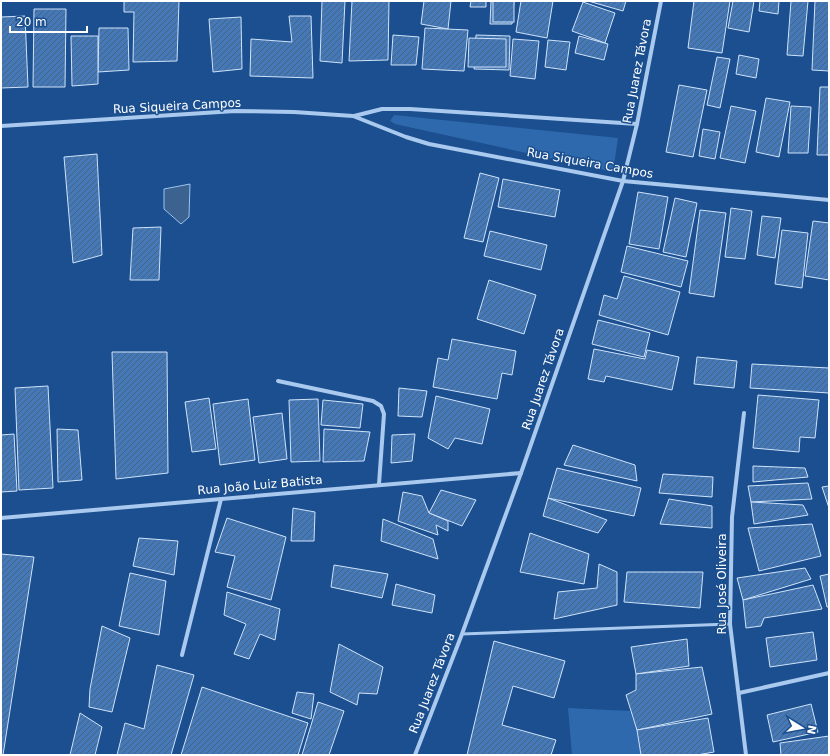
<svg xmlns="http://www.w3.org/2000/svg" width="830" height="756" font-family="'DejaVu Sans',sans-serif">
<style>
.park{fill:#2e69ad}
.water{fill:#3c6290;stroke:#9cc4f0}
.building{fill:url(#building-hatch);stroke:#cfe3fa}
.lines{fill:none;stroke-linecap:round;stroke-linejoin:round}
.service{stroke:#a9c9ee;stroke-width:3}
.minor{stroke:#a9c9ee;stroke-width:4}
.labels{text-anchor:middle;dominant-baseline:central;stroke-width:3;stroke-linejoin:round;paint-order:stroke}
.street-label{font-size:12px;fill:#fff;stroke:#1b4f8f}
</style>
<defs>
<pattern id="building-hatch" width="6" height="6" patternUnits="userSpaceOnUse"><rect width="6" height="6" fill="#4478b7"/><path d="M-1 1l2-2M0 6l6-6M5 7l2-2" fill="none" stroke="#486282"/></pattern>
</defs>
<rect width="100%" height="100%" fill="#1b4f8f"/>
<!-- park -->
<g class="park">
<path d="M394,115L618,138L613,172L395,124L390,121Z"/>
<path d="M568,708L630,711L637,730L641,755H572Z"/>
</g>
<!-- water -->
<path class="water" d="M190,184L189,217L181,224L164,209V189Z"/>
<!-- building -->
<g class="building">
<path d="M124,1H179L177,61L133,62L134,12H124Z"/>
<path d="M322,1H345L342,63L320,61Z"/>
<path d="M352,1H389L388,60L349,61Z"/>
<path d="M424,1H451L448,29L421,24Z"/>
<path d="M471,1H486V7H470Z"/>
<path d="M491,1H514L512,24H490Z"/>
<rect x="493" y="1" width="21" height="21"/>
<path d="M521,1H553L547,38L516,32Z"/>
<path d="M588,1H626L623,11Z"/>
<path d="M694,1H730L722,53L688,48Z"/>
<path d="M733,1H754L749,32L728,28Z"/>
<path d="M760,1H779L778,14L759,11Z"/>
<path d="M791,1H808L803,56L787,55Z"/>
<path d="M815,1H829V71L812,70Z"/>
<path d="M583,2L615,13L605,43L572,31Z"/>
<path d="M34,9H66L65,87H33Z"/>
<path d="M25,16L28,87L1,88V17Z"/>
<path d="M289,16H311L313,78L250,76L251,39L292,42Z"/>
<path d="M241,17L242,69L213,72L209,19Z"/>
<path d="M99,28H128L129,70L98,72Z"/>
<path d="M425,28L468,30L464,71L422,69Z"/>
<path d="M393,35L419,37L416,65H391Z"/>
<path d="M476,35L510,36L509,70L474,69Z"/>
<path d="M71,36H98V84L72,86Z"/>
<path d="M579,36L608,44L604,60L575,53Z"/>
<path d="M469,38L506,39V67H468Z"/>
<path d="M513,39L539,41L535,79L510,76Z"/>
<path d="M548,40L570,42L566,70L545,67Z"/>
<path d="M739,55L759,59L756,78L736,74Z"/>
<path d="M717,57L730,59L720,108L707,105Z"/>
<path d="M679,85L707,90L693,157L666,152Z"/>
<path d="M820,87H829V155H817Z"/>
<path d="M766,98L790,102L779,157L756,152Z"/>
<path d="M731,106L756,111L745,163L720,158Z"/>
<path d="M791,106L811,107L808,153H788Z"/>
<path d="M703,129L720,132L715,159L699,156Z"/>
<path d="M97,154L102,255L73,263L64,157Z"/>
<path d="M480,173L499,178L483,242L464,238Z"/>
<path d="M503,179L560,190L555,217L498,207Z"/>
<path d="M638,192L668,197L659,249L629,244Z"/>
<path d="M675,198L697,203L686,257L663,252Z"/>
<path d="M731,208L752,211L745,259L725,257Z"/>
<path d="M700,210L726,213L714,297L689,293Z"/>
<path d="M762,216L781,218L775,258L757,255Z"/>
<path d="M813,221L829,223V280L805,276Z"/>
<path d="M161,227L159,280H130L133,228Z"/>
<path d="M782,230L808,233L802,288L775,284Z"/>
<path d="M490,231L547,245L541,270L484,256Z"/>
<path d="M627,246L688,261L681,287L621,272Z"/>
<path d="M624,276L680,292L668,335L599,315L604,295L617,299Z"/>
<path d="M489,280L536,295L524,334L477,319Z"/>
<path d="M598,320L650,333L644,357L592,344Z"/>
<path d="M452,339L516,351L512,375L502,373L497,399L433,387L438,358L448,360Z"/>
<path d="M594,349L645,359L647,350L679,357L672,390L606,376L604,382L588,379Z"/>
<path d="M112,352H167L168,473L116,479Z"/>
<path d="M697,357L737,361L734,388L694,384Z"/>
<path d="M752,364L829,368V393L750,388Z"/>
<path d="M48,386L53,488L19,490L15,388Z"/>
<path d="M399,388L427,391L422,417L398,416Z"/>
<path d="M758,395L819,400L815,438L800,437L799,452L753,448Z"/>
<path d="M436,396L490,409L482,444L455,438L448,449L428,438Z"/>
<path d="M209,398L216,449L192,452L185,402Z"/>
<path d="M248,399L255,460L220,465L213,404Z"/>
<path d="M318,399L320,461L291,462L289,400Z"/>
<path d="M323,400L363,404L360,428L321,425Z"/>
<path d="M282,413L287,459L259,463L253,417Z"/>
<path d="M57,429L78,430L82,480L58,482Z"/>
<path d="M324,429L370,432L364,461L323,462Z"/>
<path d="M14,434L17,491L1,492V435Z"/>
<path d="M415,434L412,461L391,463L392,435Z"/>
<path d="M573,445L635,465L637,481L564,465Z"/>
<path d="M753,466L805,468L808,477L753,482Z"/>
<path d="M557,468L641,488L634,516L548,498Z"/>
<path d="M663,474L713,477L712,497L659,493Z"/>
<path d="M808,483L812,499L751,502L748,486Z"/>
<path d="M829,486V508L822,487Z"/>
<path d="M441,490L476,500L462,526L429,513Z"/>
<path d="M403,492L422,496L429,513L448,521V531L436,525L438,535L398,521Z"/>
<path d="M548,498L607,520L598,533L543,516Z"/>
<path d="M669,499L712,506V528L660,524Z"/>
<path d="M751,502L803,505L808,515L754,524Z"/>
<path d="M293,508L315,512L314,541H291Z"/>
<path d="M227,518L286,537L271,600L227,587L235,556L215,552Z"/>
<path d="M383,519L433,539L438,559L381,541Z"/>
<path d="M812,524L821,556L759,571L748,528Z"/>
<path d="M530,533L589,554L584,584L520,572Z"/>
<path d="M139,538L178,541L174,575L133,566Z"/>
<path d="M1,554L34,557L3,755H1Z"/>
<path d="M599,564L617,572V605L554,619L558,592L597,588Z"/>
<path d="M334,565L388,574L382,598L331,587Z"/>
<path d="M805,568L811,579L743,600L737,578Z"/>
<path d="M627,572H703L700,608L624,602Z"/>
<path d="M130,573L166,581L159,635L119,626Z"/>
<path d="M829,574V607H827L820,576Z"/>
<path d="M396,584L435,595L432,613L392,605Z"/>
<path d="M813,585L822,609L764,618L761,626L746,628L743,600Z"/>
<path d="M227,592L280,609L275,640L260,634L249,659L234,654L246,624L224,615Z"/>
<path d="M102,626L130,638L112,712L89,707L90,689Z"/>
<path d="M813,632L817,660L770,667L766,638Z"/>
<path d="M687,639L689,666L636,674L631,647Z"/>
<path d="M494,641L565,661L554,698L513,686L502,725L556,740L551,755H467Z"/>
<path d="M339,644L383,667L377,694L359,693L357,705L330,692Z"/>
<path d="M157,665L194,675L171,755H117L125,723L144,729Z"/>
<path d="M702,667L712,714L637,730L626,695L636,690V674Z"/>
<path d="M202,687L308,723L298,755H181Z"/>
<path d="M297,692L314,694L311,719L292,713Z"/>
<path d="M318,702L344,711L329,755H302Z"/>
<path d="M811,704L818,732L773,742L767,715Z"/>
<path d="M80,713L102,727L95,755H70Z"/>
<path d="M708,718L714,752L697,755H641L637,730Z"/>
<path d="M829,736V755H781L780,743Z"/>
</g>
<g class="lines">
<!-- service -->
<path class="service" d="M462,634L730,624"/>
<!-- minor -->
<g class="minor">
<path d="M354,116L382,109H410L637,124"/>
<path d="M1,126L235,111L294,112L353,116L406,137L429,144L623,181L829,200"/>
<path d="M278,381L373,401L381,406L384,414L379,484"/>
<path d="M744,413L732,517L730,624L746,755"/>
<path d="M1,518L521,473"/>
<path d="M182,655L221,499"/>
<path d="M739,693L829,673"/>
<path d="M415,755L462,634L521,473L623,181L637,124L661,1"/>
</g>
</g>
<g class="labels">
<!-- street labels -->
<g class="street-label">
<text transform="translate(637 71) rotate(-79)">Rua Juarez Távora</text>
<text transform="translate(177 106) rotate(-3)">Rua Siqueira Campos</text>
<text transform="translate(590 163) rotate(10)">Rua Siqueira Campos</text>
<text transform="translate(543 379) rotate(-71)">Rua Juarez Távora</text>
<text transform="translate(260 485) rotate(-5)">Rua João Luiz Batista</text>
<text transform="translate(722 584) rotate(-90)">Rua José Oliveira</text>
<text transform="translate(432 683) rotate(-69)">Rua Juarez Távora</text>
</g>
</g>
<!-- border -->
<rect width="830" height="756" fill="none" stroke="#ffffff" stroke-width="4"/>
<!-- north arrow -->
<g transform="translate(802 728) rotate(101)" stroke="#1b4f8f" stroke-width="3" paint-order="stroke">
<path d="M0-3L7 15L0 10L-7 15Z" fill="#ffffff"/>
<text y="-6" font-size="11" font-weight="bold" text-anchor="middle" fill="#ffffff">N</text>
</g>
<!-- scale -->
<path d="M10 26v6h77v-6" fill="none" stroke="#ffffff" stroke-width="2"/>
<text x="16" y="26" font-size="12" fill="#ffffff" stroke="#1b4f8f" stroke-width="3" paint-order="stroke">20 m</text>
</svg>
